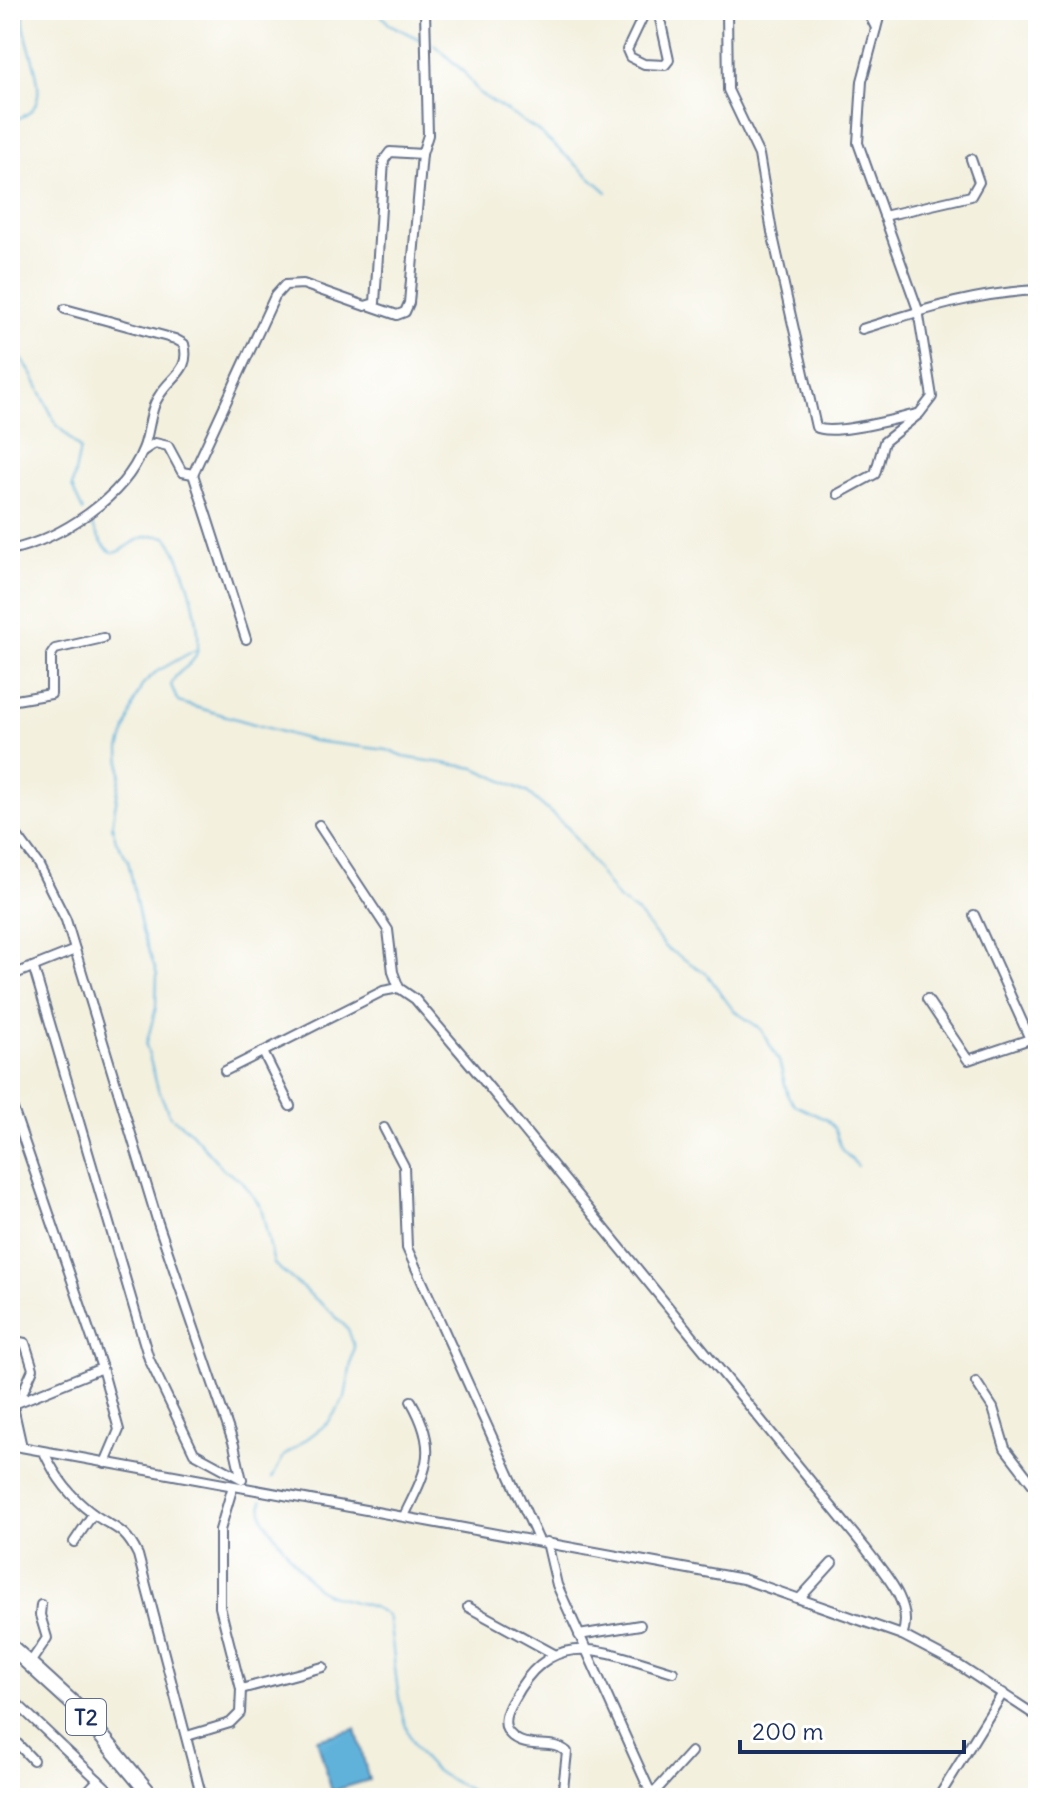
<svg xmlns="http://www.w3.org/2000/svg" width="1048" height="1808" font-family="Delius,sans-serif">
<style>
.water{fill:#60b2db;stroke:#3e709c;stroke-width:2}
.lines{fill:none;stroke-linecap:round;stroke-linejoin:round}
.stream{stroke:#60b2db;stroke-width:2}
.street-casing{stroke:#67738b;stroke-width:12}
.highway-casing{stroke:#67738b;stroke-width:18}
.street{stroke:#fff;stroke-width:8}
.highway{stroke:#fff;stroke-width:14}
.labels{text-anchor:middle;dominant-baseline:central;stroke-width:7;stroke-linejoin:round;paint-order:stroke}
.shield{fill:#fff;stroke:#5f6d8e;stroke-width:2}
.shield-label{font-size:22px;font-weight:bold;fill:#1b2f5e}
</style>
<rect width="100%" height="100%" fill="#fff"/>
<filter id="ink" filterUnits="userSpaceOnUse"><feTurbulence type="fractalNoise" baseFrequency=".0125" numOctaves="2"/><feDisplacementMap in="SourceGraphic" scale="16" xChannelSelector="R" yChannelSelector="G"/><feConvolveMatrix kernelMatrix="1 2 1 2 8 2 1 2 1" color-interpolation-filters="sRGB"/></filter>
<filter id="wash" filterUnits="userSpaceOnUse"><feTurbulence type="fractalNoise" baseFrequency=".006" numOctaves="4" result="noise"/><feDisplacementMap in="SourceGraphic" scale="32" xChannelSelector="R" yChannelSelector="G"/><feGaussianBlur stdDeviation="1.8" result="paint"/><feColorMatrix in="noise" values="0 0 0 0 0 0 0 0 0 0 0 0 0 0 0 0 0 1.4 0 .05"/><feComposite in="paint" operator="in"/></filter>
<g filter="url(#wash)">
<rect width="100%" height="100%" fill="#f3f0de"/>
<!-- water -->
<path class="water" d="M356,1729L369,1780L332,1791L317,1739Z"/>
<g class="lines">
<!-- stream -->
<g class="stream">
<path d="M80,10H86"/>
<path d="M377,10L389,24L421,40"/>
<path d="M433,44L463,71L480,94L538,131L607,192"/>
<path d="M10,120C68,111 18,44 24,10"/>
<path d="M10,342L31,372L56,424L80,449L72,487L83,511"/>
<path d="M90,520C120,588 120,526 166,537C183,553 207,636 195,657C189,669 176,670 171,685L178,702L313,741L387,750L409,758L475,768L527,792L569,829L618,899L637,912L665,947L707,974L733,1010L761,1029L779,1061L788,1096L795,1105L827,1120L834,1128L842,1150L858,1166"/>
<path d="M195,650L156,672L143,684L135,700L120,749L121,773L112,825L116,841L128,860L142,931L157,974L156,1008L146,1045L158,1089L170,1116L189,1130L224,1170L242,1181L261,1207L274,1264L331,1312L348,1329L354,1346L345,1398L328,1423L284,1456L272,1478"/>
<path d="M262,1500C261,1507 261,1513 264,1519C269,1528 311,1585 318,1589C339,1603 370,1600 388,1616C399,1665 390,1735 436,1771C450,1782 469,1787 484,1798"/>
</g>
</g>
</g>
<g filter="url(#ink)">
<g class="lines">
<!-- street casing -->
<g class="street-casing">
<g id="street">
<path d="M646,10L627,50L630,57L644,64L665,65L669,60L658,10"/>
<path d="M727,10L728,90L759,155L772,232L816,427C831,437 898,418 918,414"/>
<path d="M867,10L876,28"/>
<path d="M884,216L971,196L979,182L971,159"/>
<path d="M371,306L397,315L405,312L409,303L422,154"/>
<path d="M862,329C923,310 973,293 1038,290"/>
<path d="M143,451L155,443L168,446L182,472L193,474L275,296L285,285L303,284L365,306L375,303L384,160L390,152L422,154L428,135L425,10"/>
<path d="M193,474L246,639"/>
<path d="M838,494L875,474L884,442L919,414L932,397L918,310L858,143L862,81L881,10"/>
<path d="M10,550C60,539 124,498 143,449C150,433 149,410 159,396C171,376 191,371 184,344L175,339L65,309"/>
<path d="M10,701L51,694V655L55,649L103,638"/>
<path d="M319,825L388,930L393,972L399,988L415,999L471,1065L866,1549C883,1572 915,1605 902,1635"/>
<path d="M10,826L38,864L66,920L158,1223L234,1445L241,1476"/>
<path d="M974,915L1030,1039L1038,1035"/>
<path d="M34,969L149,1359L194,1453L242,1479"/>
<path d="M10,976L75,950"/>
<path d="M927,999L968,1060L1030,1039"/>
<path d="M263,1052L290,1106"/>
<path d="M225,1071L383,991L399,988"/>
<path d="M10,1100L102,1368L119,1430L105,1463"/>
<path d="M384,1128L404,1166L407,1248L539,1541"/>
<path d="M10,1340L25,1343L33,1369L19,1401"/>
<path d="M976,1382L993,1408L1005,1448L1038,1491"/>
<path d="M10,1393L22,1447"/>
<path d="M14,1404L102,1368"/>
<path d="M10,1445L743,1579L902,1635L957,1664L1038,1717"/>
<path d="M44,1452C55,1476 70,1497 92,1513C115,1530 124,1526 138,1555L202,1798"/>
<path d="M404,1516C427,1469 439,1450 411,1401"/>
<path d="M74,1542L93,1514"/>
<path d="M547,1542L557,1585L653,1798"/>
<path d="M801,1597L832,1563"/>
<path d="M468,1607L554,1654"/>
<path d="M579,1635L640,1625"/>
<path d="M30,1663L47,1638L40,1615L41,1605"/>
<path d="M241,1689L323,1667"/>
<path d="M10,1697L117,1798"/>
<path d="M10,1736L33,1760"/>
<path d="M187,1736L230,1723L240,1713L241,1689L220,1607V1530L233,1486"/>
<path d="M652,1795L691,1752"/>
<path d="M81,1798L98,1780"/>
<path d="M562,1798L567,1752C552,1738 526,1752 510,1734C501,1725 507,1710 513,1700C554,1622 607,1653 673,1672"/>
<path d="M938,1798L1003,1693"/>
</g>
</g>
<!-- highway casing -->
<g class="highway-casing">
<path id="highway" d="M10,1646L79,1709L153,1798"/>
</g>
<!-- street -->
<use href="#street" class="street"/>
<!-- highway -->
<use href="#highway" class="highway"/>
</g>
</g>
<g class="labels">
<!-- shield labels -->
<rect class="shield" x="66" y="1699" width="40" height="36" rx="6"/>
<g class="shield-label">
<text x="86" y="1717">T2</text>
</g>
</g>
<!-- margin -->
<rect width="1048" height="1808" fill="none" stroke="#fff" stroke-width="40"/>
<!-- scale -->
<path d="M740 1740v12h224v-12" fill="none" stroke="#1b2f5e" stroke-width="4"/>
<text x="752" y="1740" font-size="24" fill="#1b2f5e" stroke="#ffffff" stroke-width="6" paint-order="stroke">200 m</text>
</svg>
